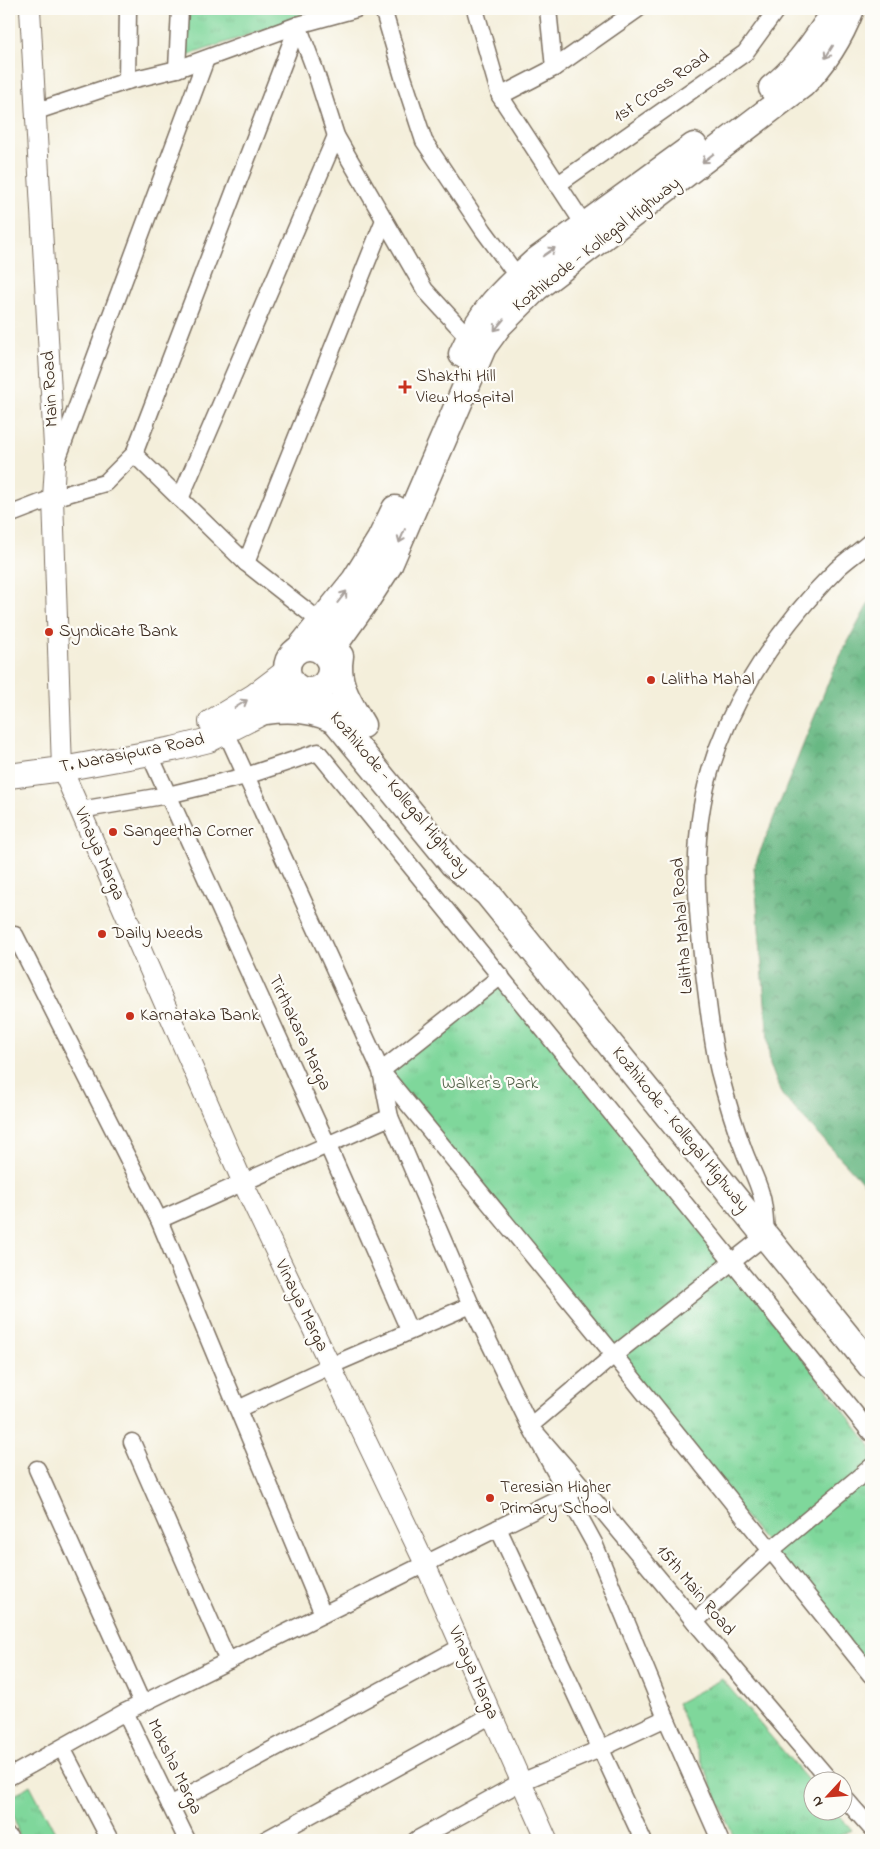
<svg xmlns="http://www.w3.org/2000/svg" width="880" height="1849" font-family="'Indie Flower',sans-serif">
<style>
.grass{fill:url(#grass-tufts);stroke:#5d805c}
.forest{fill:url(#forest-crowns);stroke:#517150}
.lines{fill:none;stroke-linecap:round;stroke-linejoin:round}
.minor-casing{stroke:#7c6f60;stroke-width:19}
.tertiary-casing{stroke:#7c6f60;stroke-width:22}
.secondary-casing{stroke:#7c6f60;stroke-width:26}
.primary-casing{stroke:#7c6f60;stroke-width:29}
.minor{stroke:#fff;stroke-width:16}
.tertiary{stroke:#fff;stroke-width:20}
.secondary{stroke:#fff;stroke-width:24}
.primary{stroke:#fff;stroke-width:26}
.oneway{stroke:#a79f9a}
.poi-dot{fill:#c8321e;stroke:#fdfcf7;stroke-width:2}
.labels{text-anchor:middle;dominant-baseline:central;stroke-width:4.5;stroke-linejoin:round;paint-order:stroke}
.street-label{font-size:18px;fill:#3b2a1e;stroke:#fdfcf7}
.poi-label{font-size:18px;fill:#3b2a1e;stroke:#fdfcf7;text-anchor:start}
.park-label{font-size:18px;fill:#4f5e44;stroke:#fdfcf7}
</style>
<defs>
<pattern id="grass-tufts" width="24" height="20" patternUnits="userSpaceOnUse" patternTransform="scale(1.25)"><rect width="24" height="20" fill="#7fd79b"/><path d="M3 7l-1-3M5 7V3M7 7l1-3M15 17l-1-3M17 17v-4M19 17l1-3" fill="none" stroke="#6fb985"/></pattern>
<pattern id="forest-crowns" width="20" height="18" patternUnits="userSpaceOnUse" patternTransform="scale(1.25)"><rect width="20" height="18" fill="#67b883"/><path d="M2 6a3 3 0 1 1 6 0M12 15a3 3 0 1 1 6 0" fill="none" stroke="#56966b"/></pattern>
</defs>
<rect width="100%" height="100%" fill="#fdfcf7"/>
<filter id="ink" filterUnits="userSpaceOnUse"><feTurbulence type="fractalNoise" baseFrequency=".02" numOctaves="2"/><feDisplacementMap in="SourceGraphic" scale="10" xChannelSelector="R" yChannelSelector="G"/><feConvolveMatrix kernelMatrix="1 2 1 2 8 2 1 2 1" color-interpolation-filters="sRGB"/></filter>
<filter id="wash" filterUnits="userSpaceOnUse"><feTurbulence type="fractalNoise" baseFrequency=".0096" numOctaves="4" result="noise"/><feDisplacementMap in="SourceGraphic" scale="20" xChannelSelector="R" yChannelSelector="G"/><feGaussianBlur stdDeviation="1.12" result="paint"/><feColorMatrix in="noise" values="0 0 0 0 0 0 0 0 0 0 0 0 0 0 0 0 0 1.4 0 .05"/><feComposite in="paint" operator="in"/></filter>
<g filter="url(#wash)">
<rect width="100%" height="100%" fill="#f4efdb"/>
<!-- grass -->
<g class="grass">
<path d="M188,9H325L186,56Z"/>
<path d="M501,976L730,1264L871,1446V1671L381,1071Z"/>
<path d="M722,1679L812,1785V1812H836L852,1830L830,1840H735L677,1703Z"/>
<path d="M30,1785L59,1840H20L9,1799Z"/>
</g>
<!-- forest -->
<path class="forest" d="M871,599V1191L782,1095L770,1065L754,867L834,668Z"/>
</g>
<g filter="url(#ink)">
<g class="lines">
<!-- minor casing -->
<g class="minor-casing">
<g id="minor">
<path d="M383,9L403,77L424,141L484,231L518,277"/>
<path d="M475,9L500,96L585,226"/>
<path d="M548,9L554,68"/>
<path d="M298,25L315,70L336,136L425,290L469,338"/>
<path d="M177,69L180,9"/>
<path d="M127,81L128,9"/>
<path d="M500,96L554,68L638,9"/>
<path d="M37,111L127,81L177,69L298,25L356,9"/>
<path d="M557,185L745,53L777,9"/>
<path d="M134,454L246,563L321,622"/>
<path d="M56,463L206,59"/>
<path d="M180,499L336,136"/>
<path d="M9,515L53,498L105,483L134,454L298,25"/>
<path d="M246,563L384,220"/>
<path d="M226,732L381,1071L390,1117L471,1305L530,1426L594,1543L666,1718L720,1840"/>
<path d="M149,753L328,1146L409,1330"/>
<path d="M80,810L168,795L246,776L318,752L871,1433"/>
<path d="M15,935L159,1220L323,1614"/>
<path d="M501,976L381,1071L614,1355L871,1675"/>
<path d="M159,1220L390,1117"/>
<path d="M238,1409L330,1366L471,1305"/>
<path d="M132,1442L228,1661"/>
<path d="M37,1469L142,1703"/>
<path d="M498,1528L643,1840"/>
<path d="M695,1622L770,1551L871,1467"/>
<path d="M125,1712L187,1840"/>
<path d="M62,1748L110,1840"/>
<path d="M9,1777L125,1712L575,1490"/>
<path d="M831,1782L695,1622L582,1486L530,1426L614,1355L766,1235C765,1222 765,1207 761,1194C757,1179 749,1165 744,1151C734,1125 726,1098 719,1071C712,1041 709,1011 705,981C698,923 692,863 702,806C717,718 773,633 836,570C846,560 860,551 871,541"/>
<path d="M842,1795L871,1828"/>
<path d="M170,1805L461,1647"/>
<path d="M9,1837L10,1840"/>
<path d="M265,1840L492,1715"/>
<path d="M416,1840L521,1782L600,1749L666,1718"/>
</g>
</g>
<!-- tertiary casing -->
<g class="tertiary-casing">
<path id="tertiary" d="M30,9L55,465L53,498L62,769L243,1183L425,1564L547,1840"/>
</g>
<!-- secondary casing -->
<g class="secondary-casing">
<g id="secondary">
<path d="M211,722L254,696L287,671"/>
<path d="M9,776L62,769L173,749L209,740L305,691"/>
</g>
</g>
<!-- primary casing -->
<g class="primary-casing">
<g id="primary">
<path d="M772,88C794,71 810,49 826,25"/>
<path d="M462,354C481,311 502,292 536,261L694,146"/>
<circle cx="309" cy="669" r="22"/>
<path d="M300,648L355,580L380,540L395,509"/>
<path d="M327,655L367,599L389,565L483,347L499,325L536,288L802,85C824,63 840,38 851,9"/>
<path d="M340,656C335,683 349,703 362,725"/>
<path d="M312,692L453,864L488,894L871,1366"/>
<path d="M265,711C289,708 313,708 334,720"/>
</g>
</g>
<!-- minor -->
<use href="#minor" class="minor"/>
<!-- tertiary -->
<use href="#tertiary" class="tertiary"/>
<!-- secondary -->
<use href="#secondary" class="secondary"/>
<!-- primary -->
<use href="#primary" class="primary"/>
</g>
<!-- one-way arrows -->
<defs><path id="oneway-shaft" d="M-6 0H5M1.5-3L5.5 0L1.5 3" fill="none" stroke-width="1.6" stroke-linecap="round" stroke-linejoin="round" transform="scale(1.25)"/></defs>
<g class="oneway">
<use href="#oneway-shaft" transform="translate(829 52) rotate(122)"/>
<use href="#oneway-shaft" transform="translate(708 158) rotate(142)"/>
<use href="#oneway-shaft" transform="translate(549 252) rotate(-35)"/>
<use href="#oneway-shaft" transform="translate(499 325) rotate(130)"/>
<use href="#oneway-shaft" transform="translate(402 536) rotate(113)"/>
<use href="#oneway-shaft" transform="translate(342 597) rotate(-52)"/>
<use href="#oneway-shaft" transform="translate(241 704) rotate(-32)"/>
</g>
</g>
<!-- markers -->
<g class="poi-dot">
<path d="M402.5 379.5h5v5h5v5h-5v5h-5v-5h-5v-5h5z"/>
<circle cx="49" cy="632" r="5"/>
<circle cx="651" cy="680" r="5"/>
<circle cx="113" cy="832" r="5"/>
<circle cx="102" cy="934" r="5"/>
<circle cx="130" cy="1016" r="5"/>
<circle cx="490" cy="1498" r="5"/>
</g>
<g class="labels">
<!-- street labels -->
<g class="street-label">
<text transform="translate(662 87) rotate(-35)">1st Cross Road</text>
<text transform="translate(597 245) rotate(-38)">Kozhikode - Kollegal Highway</text>
<text transform="translate(51 389) rotate(-93)">Main Road</text>
<text transform="translate(132 754) rotate(-11)">T. Narasipura Road</text>
<text transform="translate(399 794) rotate(50)">Kozhikode - Kollegal Highway</text>
<text transform="translate(99 854) rotate(66)">Vinaya Marga</text>
<text transform="translate(683 926) rotate(-94)">Lalitha Mahal Road</text>
<text transform="translate(299 1033) rotate(65)">Tirthakara Marga</text>
<text transform="translate(680 1130) rotate(51)">Kozhikode - Kollegal Highway</text>
<text transform="translate(301 1306) rotate(64)">Vinaya Marga</text>
<text transform="translate(695 1591) rotate(50)">15th Main Road</text>
<text transform="translate(473 1673) rotate(66)">Vinaya Marga</text>
<text transform="translate(174 1767) rotate(64)">Moksha Marga</text>
</g>
<!-- poi labels -->
<g class="poi-label">
<text x="416" y="377">Shakthi Hill<tspan x="416" dy="21">View Hospital</tspan></text>
<text x="59" y="632">Syndicate Bank</text>
<text x="661" y="680">Lalitha Mahal</text>
<text x="123" y="832">Sangeetha Corner</text>
<text x="112" y="934">Daily Needs</text>
<text x="140" y="1016">Karnataka Bank</text>
<text x="500" y="1488">Teresian Higher<tspan x="500" dy="21">Primary School</tspan></text>
</g>
<!-- park labels -->
<g class="park-label">
<text x="490" y="1084">Walker's Park</text>
</g>
</g>
<!-- margin -->
<rect width="880" height="1849" fill="none" stroke="#fdfcf7" stroke-width="30"/>
<!-- north arrow -->
<g transform="translate(828 1796) rotate(244)"><circle r="24" fill="#fdfcf7" stroke="#afa8a0"/>
<path d="M0-4L9 19L0 12L-9 19Z" fill="#c8321e"/>
<text y="-8" font-size="14" font-weight="bold" text-anchor="middle" fill="#3b2a1e">N</text>
</g>
</svg>
